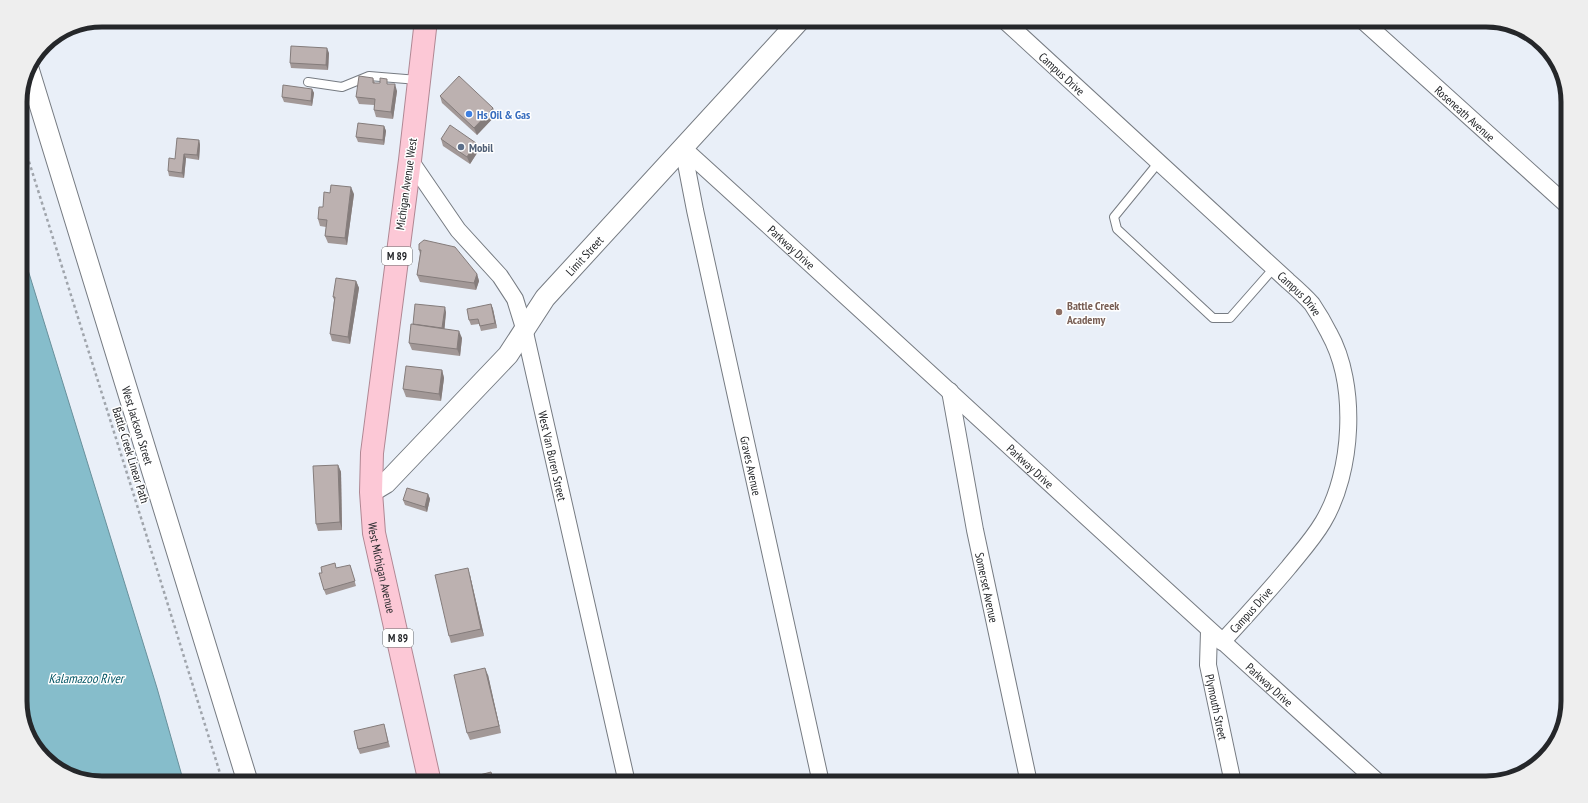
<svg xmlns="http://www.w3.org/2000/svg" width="1588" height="803" font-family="'PT Sans Narrow',sans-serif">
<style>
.water{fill:#86bdcb;stroke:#69909b}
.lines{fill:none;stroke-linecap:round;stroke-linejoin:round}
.service-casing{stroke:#767b82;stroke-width:10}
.minor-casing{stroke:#767b82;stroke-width:18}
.tertiary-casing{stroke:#767b82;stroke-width:22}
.trunk-casing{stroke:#b08793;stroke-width:24}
.path{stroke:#a0a5ac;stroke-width:2.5;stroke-dasharray:3 3;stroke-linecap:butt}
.service{stroke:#fff;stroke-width:8}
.minor{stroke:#fff;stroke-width:16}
.tertiary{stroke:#fff;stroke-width:20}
.trunk{stroke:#fcc8d6;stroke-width:22}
.wall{fill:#a29897}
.shaded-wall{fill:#847c7b}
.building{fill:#bcb1b0;stroke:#847c7b}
.shop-dot{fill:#3f7fe0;stroke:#fff;stroke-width:1.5}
.service-dot{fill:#5c6f8a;stroke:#fff;stroke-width:1.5}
.education-dot{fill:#8d6e63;stroke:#fff;stroke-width:1.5}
.labels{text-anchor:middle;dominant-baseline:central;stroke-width:3;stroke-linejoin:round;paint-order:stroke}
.shield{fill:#fff;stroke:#66686a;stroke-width:1}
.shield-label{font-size:11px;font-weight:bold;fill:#25272a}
.street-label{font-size:12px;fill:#25272a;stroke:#fff}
.shop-label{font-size:12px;font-weight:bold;fill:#366cbe;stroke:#fff;text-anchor:start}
.service-label{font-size:12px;font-weight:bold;fill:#4e5e75;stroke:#fff;text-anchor:start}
.education-label{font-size:12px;font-weight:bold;fill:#785e54;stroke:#fff;text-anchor:start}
.water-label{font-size:13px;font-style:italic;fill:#045665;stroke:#fff}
.rim{fill:none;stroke:#25272a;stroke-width:5}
</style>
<rect width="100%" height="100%" fill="#e9eff8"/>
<!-- water -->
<path class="water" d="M20,244L157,688L184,783H102L66,775L42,754L20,686Z"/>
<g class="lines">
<!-- service casing -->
<g class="service-casing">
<g id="service">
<path d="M308,82L342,87L369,76L418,80"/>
<path d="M1159,162L1114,217L1117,229L1213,318H1230L1274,268"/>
</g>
</g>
<!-- minor casing -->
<g class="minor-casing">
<g id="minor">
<path id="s1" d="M1004,20L1288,281C1296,288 1305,296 1312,304C1318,313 1324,323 1329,333C1358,385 1353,472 1323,522C1313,539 1300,553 1288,568C1267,593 1244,618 1222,642"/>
<path id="s2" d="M1362,20L1568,206"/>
<path id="s3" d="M683,148C916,359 1145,573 1379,783"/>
<path id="s4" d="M683,148L695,210L821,783"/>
<path id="s5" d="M410,160L458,230L500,276L515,299L524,328L627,783"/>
<path id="s6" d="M950,391L975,530L1029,783"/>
<path id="s7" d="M1209,631L1208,665L1233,783"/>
</g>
</g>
<!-- tertiary casing -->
<g class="tertiary-casing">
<g id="tertiary">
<path id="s8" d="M28,67L248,783"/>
<path id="s9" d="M371,492L386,483L508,355L545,298L800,20"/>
</g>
</g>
<!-- trunk casing -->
<g class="trunk-casing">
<g id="trunk">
<path id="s10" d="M426,20L410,160L372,453L371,492L374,533L430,783"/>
</g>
</g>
<!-- path -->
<path class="path" d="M20,133L147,537L223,783"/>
<!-- service -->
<use href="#service" class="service"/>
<!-- minor -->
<use href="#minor" class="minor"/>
<!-- tertiary -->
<use href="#tertiary" class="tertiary"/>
<!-- trunk -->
<use href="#trunk" class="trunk"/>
</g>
<!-- wall -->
<g class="wall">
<path d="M298,20H327V26L299,22Z"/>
<path d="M382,20H395V22Z"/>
<path d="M329,53L328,70L291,68L290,63Z"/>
<path d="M373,78L375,83L389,84L397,91L393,119L376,117L374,110V105L359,104L356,97Z"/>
<path d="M312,89L314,93L312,106L284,102L282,97Z"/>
<path d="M440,96L493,108L496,115L477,135L442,103Z"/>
<path d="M384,126L386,131L384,145L358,142L356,137Z"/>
<path d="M441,139L479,150L470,164L443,146Z"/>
<path d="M199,140L200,145L199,160L186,158L184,178L169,176L168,171L175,159Z"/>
<path d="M354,194L347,245L328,243L325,236L326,227L320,226L318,219L323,207Z"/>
<path d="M419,244L477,274L479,281L476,290L420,282L417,275L420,254L419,250Z"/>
<path d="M356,281L359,288L350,344L332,341L330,334L334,300L333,297Z"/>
<path d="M491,304L493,309L497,328L481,331L479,324L471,325L469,320Z"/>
<path d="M446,312L444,329L462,338L460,356L412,350L409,343L413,324Z"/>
<path d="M442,370L444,378L441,401L406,397L403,389Z"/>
<path d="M338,465L341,472L342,530L318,531L316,524Z"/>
<path d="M428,494L430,499L427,512L405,505L403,500Z"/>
<path d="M350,565L356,586L326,595L324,590Z"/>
<path d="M470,575L484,636L451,643L449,636Z"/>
<path d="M488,675L501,733L470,740L467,733Z"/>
<path d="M385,728L390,747L360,754L358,749Z"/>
</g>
<!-- shaded-wall -->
<g class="shaded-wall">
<path d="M325,20H327V26L325,21Z"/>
<path d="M327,48L329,53L328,70L326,65Z"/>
<path d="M395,84L397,91L393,119L391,112Z"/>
<path d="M312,89L314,93L312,106L311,101Z"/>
<path d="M493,108L496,115L477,135L474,128Z"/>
<path d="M384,126L386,131L384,145L383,140Z"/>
<path d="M199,140L200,145L199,160L197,155Z"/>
<path d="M476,143L479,150L470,164L467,157Z"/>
<path d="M184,154L186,158L184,178L182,173Z"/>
<path d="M351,187L354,194L347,245L345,238Z"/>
<path d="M477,274L479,281L476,290L474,283Z"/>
<path d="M356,281L359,288L350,344L348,337Z"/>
<path d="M491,304L493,309L497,328L495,323Z"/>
<path d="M445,307L446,312L444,335L442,330Z"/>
<path d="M459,331L462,338L460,356L457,349Z"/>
<path d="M442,370L444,378L441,401L439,394Z"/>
<path d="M338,465L341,472L342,530L340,522Z"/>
<path d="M428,494L430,499L427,512L425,507Z"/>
<path d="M468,568L470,575L484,636L481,629Z"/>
<path d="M485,668L488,675L501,733L499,726Z"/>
</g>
<!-- building -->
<g class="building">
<path d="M316,20H325V21Z"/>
<path d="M291,46L327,48L326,65L290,63Z"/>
<path d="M359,76L373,78V83H380V78L387,79V84H395L391,112L374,110L375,99L356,97Z"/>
<path d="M459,76L493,108L474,128L440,96Z"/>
<path d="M283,85L312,89L311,101L282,97Z"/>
<path d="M358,123L384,126L383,140L356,137Z"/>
<path d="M450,125L476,143L467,157L441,139Z"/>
<path d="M177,138L199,140L197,155L184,154L182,173L168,171L169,158L175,159Z"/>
<path d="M331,185L351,187L345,238L325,236L327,220L318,219L319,207H323L324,192L330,193Z"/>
<path d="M424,240L455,247L477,274L474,283L417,275L421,250H419V244Z"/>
<path d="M336,278L356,281L348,337L330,334L335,297H333Z"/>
<path d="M415,304L445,307L442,328L413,324Z"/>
<path d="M491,304L495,323L480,326L478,319L469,320L467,309Z"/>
<path d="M411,324L459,331L457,349L409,343Z"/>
<path d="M406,366L442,370L439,394L403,389Z"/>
<path d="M338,465L340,522L316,524L313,466Z"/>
<path d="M407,488L428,494L425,507L403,500Z"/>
<path d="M335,563L336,568L350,565L355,581L324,590L319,573H322L321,567Z"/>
<path d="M468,568L481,629L449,636L435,575Z"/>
<path d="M485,668L499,726L467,733L454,675Z"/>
<path d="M384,724L388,742L358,749L354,731Z"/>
<path d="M491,772L494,783H453V782Z"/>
</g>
<!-- markers -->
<circle class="shop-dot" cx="469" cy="114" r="4"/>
<circle class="service-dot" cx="461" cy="147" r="4"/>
<circle class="education-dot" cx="1059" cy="312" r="4"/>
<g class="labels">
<!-- shield labels -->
<g class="shield">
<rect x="382" y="247" width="30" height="18" rx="3"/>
<rect x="383" y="629" width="30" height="18" rx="3"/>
</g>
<g class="shield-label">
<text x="397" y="256">M 89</text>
<text x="398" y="638">M 89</text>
</g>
<!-- street labels -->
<g class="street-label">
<text stroke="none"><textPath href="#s1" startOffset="79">Campus Drive</textPath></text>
<text stroke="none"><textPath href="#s2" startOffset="139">Roseneath Avenue</textPath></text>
<text transform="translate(406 184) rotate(-82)">Michigan Avenue West</text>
<text stroke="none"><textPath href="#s3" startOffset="147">Parkway Drive</textPath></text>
<text stroke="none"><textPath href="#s9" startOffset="320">Limit Street</textPath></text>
<text stroke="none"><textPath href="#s1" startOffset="403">Campus Drive</textPath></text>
<text stroke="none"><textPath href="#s8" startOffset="375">West Jackson Street</textPath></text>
<text transform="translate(131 455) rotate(73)">Battle Creek Linear Path</text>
<text stroke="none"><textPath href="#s5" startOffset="336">West Van Buren Street</textPath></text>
<text stroke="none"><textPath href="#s4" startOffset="325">Graves Avenue</textPath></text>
<text stroke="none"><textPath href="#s3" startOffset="471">Parkway Drive</textPath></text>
<text stroke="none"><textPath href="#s10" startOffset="552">West Michigan Avenue</textPath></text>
<text stroke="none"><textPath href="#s6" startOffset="200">Somerset Avenue</textPath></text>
<text transform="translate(1251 610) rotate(-48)">Campus Drive</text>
<text stroke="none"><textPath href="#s3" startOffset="795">Parkway Drive</textPath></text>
<text stroke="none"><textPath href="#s7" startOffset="77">Plymouth Street</textPath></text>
</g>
<!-- shop labels -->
<g class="shop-label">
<text x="477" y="114">Hs Oil &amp; Gas</text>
</g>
<!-- service labels -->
<g class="service-label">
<text x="469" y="147">Mobil</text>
</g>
<!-- education labels -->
<g class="education-label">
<text x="1067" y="305">Battle Creek<tspan x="1067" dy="14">Academy</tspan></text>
</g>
<!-- water labels -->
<g class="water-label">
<text x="86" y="678">Kalamazoo River</text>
</g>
</g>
<!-- crop -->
<path d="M0 0H1588V803H0ZM102 27H1486A75 75 0 0 1 1561 102V701A75 75 0 0 1 1486 776H102A75 75 0 0 1 27 701V102A75 75 0 0 1 102 27Z" fill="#eee" fill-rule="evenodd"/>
<path class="rim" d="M102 27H1486A75 75 0 0 1 1561 102V701A75 75 0 0 1 1486 776H102A75 75 0 0 1 27 701V102A75 75 0 0 1 102 27Z"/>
</svg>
